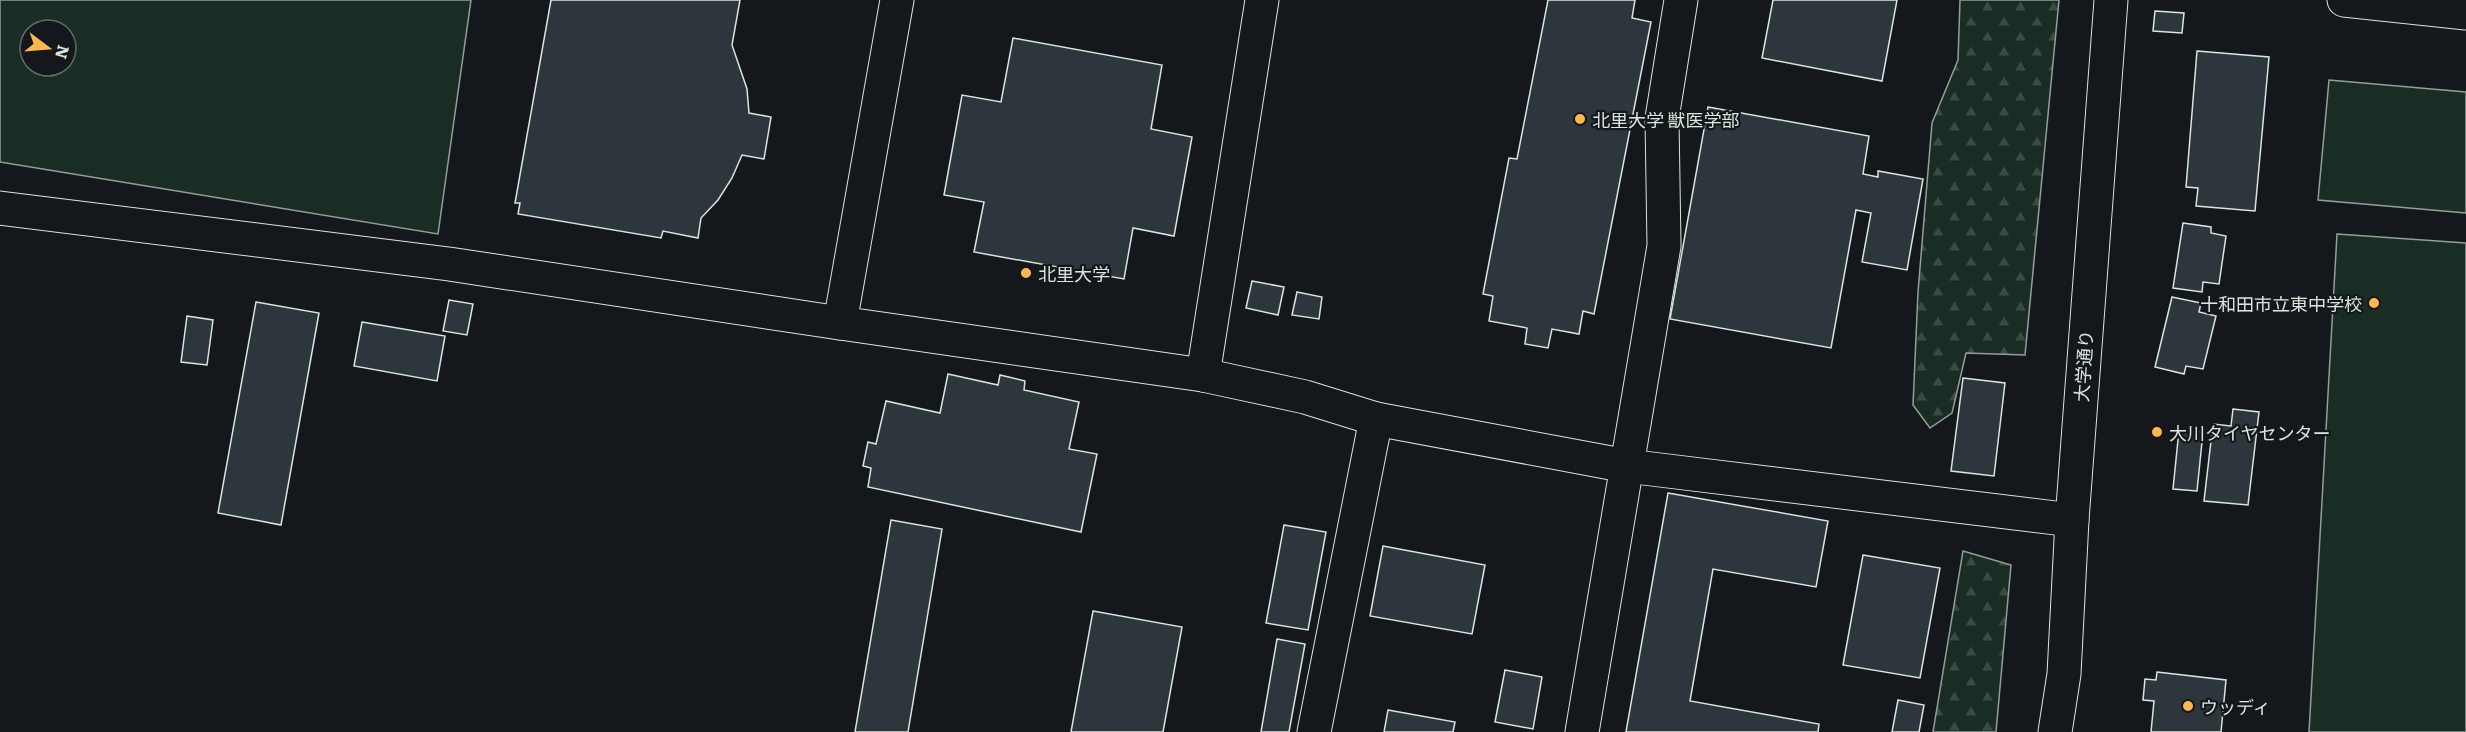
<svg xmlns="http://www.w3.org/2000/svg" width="2466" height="732" font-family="Literata,'Noto Sans JP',serif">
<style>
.green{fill:#1a2d24;stroke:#939e99;stroke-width:1.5;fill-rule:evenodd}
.forest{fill:url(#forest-firs);stroke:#939e99;stroke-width:1.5}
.building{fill:#2c363c;stroke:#d8e6dc;stroke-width:1.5}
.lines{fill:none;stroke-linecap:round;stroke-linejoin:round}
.minor-casing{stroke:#d8e6dc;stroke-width:35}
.minor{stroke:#14181c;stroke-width:33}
.poi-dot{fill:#ffb74d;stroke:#14181c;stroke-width:2}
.labels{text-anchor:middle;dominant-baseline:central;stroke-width:4.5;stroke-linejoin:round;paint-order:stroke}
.poi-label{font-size:18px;fill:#d8e6dc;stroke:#14181c;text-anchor:start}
.street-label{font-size:18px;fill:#d8e6dc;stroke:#14181c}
</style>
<defs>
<pattern id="forest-firs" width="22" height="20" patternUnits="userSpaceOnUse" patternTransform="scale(1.5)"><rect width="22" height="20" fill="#1a2d24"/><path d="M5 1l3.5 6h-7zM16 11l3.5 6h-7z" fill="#3b4b43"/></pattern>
</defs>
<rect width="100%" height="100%" fill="#14181c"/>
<!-- green -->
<g class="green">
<path d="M0,0H471L438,234L0,162ZM30,30H66V66H30Z"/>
<path d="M2329,80L2466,92V213L2318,200Z"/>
<path d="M2337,234L2466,243V732H2309Z"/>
</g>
<!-- forest -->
<g class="forest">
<path d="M1960,0H2059L2025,355L1966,353L1952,413L1930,428L1913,405L1918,292L1932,123L1958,60Z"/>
<path d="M1963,551L2011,565L1996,732H1933Z"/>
</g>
<!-- building -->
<g class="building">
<path d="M551,0H740L732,45L747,89L749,113L771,117L764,159L742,155L732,178L718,200L701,218L698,238L663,231L661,238L518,214L520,203H515Z"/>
<path d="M1548,0H1635L1632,18L1651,22L1594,314L1583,311L1579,334L1552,329L1548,348L1525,344L1527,328L1489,321L1493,296L1483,294L1509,158L1517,159Z"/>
<path d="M1773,0H1897L1882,81L1762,58Z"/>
<path d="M2155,11L2184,13L2182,33L2153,31Z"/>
<path d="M1013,38L1162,65L1151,129L1192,137L1174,236L1133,228L1124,279L974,252L984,202L944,195L962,95L1001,102Z"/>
<path d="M2197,51L2269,57L2255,211L2196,206L2198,188L2186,187Z"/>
<path d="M1708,107L1869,136L1863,174L1878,177V171L1923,179L1907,270L1862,262L1871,213L1856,210L1831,348L1670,319Z"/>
<path d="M2183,223L2211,227V233L2226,236L2219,284L2203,282L2202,292L2173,288Z"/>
<path d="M1252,281L1284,287L1278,315L1246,308Z"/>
<path d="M1297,292L1322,297L1319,319L1292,315Z"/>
<path d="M2172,297L2201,303L2199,312L2216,316L2203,369L2186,366L2184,374L2155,367Z"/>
<path d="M449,300L473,304L467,335L443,331Z"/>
<path d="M256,302L319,313L281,525L218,513Z"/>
<path d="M187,316L213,320L207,365L181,362Z"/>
<path d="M362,322L445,336L437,381L354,366Z"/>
<path d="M948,374L998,385L1000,375L1025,381L1024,390L1079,402L1069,449L1097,454L1081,532L868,487L871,468L863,466L868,442L876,444L886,401L940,413Z"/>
<path d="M1963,378L2005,383L1994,476L1951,471Z"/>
<path d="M2233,409L2259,412L2248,505L2204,501L2213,424L2231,426Z"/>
<path d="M2179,430L2203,432L2197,491L2173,489Z"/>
<path d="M1668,493L1828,521L1816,587L1713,569L1690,701L1819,724L1818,732H1626Z"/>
<path d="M891,520L942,529L908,732H855Z"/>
<path d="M1284,525L1326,532L1308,630L1266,623Z"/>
<path d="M1383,546L1485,565L1472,634L1370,616Z"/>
<path d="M1863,555L1940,568L1920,678L1843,665Z"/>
<path d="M1093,611L1182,627L1163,732H1071Z"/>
<path d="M1277,639L1305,644L1289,732H1261Z"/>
<path d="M1505,670L1542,677L1533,729L1495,722Z"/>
<path d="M2157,672L2226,680L2221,732H2151L2154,701L2143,700L2145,679L2156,680Z"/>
<path d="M1898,700L1924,705L1919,732H1892Z"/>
<path d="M1388,710L1455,722L1453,732H1384Z"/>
</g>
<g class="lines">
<!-- minor casing -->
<g class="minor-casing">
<g id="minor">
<path d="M897,0L840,323L1203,375L1305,397L1376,419L1314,732"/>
<path d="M2344,0L2466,13"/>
<path d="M0,208L449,264L840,323"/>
<path d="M1203,375L1262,0"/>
<path d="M1376,419L1627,466L2072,520"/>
<path d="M1582,732L1664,246L1662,118L1681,0"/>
<path d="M2055,732L2064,674L2072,520L2111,0"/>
</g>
</g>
<!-- minor -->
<use href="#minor" class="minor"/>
</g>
<!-- markers -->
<g class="poi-dot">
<circle cx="1580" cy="119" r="6"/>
<circle cx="1026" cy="273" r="6"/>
<circle cx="2374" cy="303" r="6"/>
<circle cx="2157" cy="432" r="6"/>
<circle cx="2188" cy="706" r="6"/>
</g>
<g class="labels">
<!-- poi labels -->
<g class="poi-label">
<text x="1592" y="119">北里大学 獣医学部</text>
<text x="1038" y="273">北里大学</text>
<text x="2362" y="303" text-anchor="end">十和田市立東中学校</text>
<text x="2169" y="432">大川タイヤセンター</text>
<text x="2200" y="706">ウッディ</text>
</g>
<!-- street labels -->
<g class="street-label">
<text transform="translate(2083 366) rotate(-86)">大学通り</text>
</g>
</g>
<!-- north arrow -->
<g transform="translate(48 48) rotate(106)"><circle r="28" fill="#14181c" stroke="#626a69" stroke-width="1.5"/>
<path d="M0-4.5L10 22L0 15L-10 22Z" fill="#ffb74d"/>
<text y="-9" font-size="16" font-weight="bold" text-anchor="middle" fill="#d8e6dc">N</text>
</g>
</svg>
